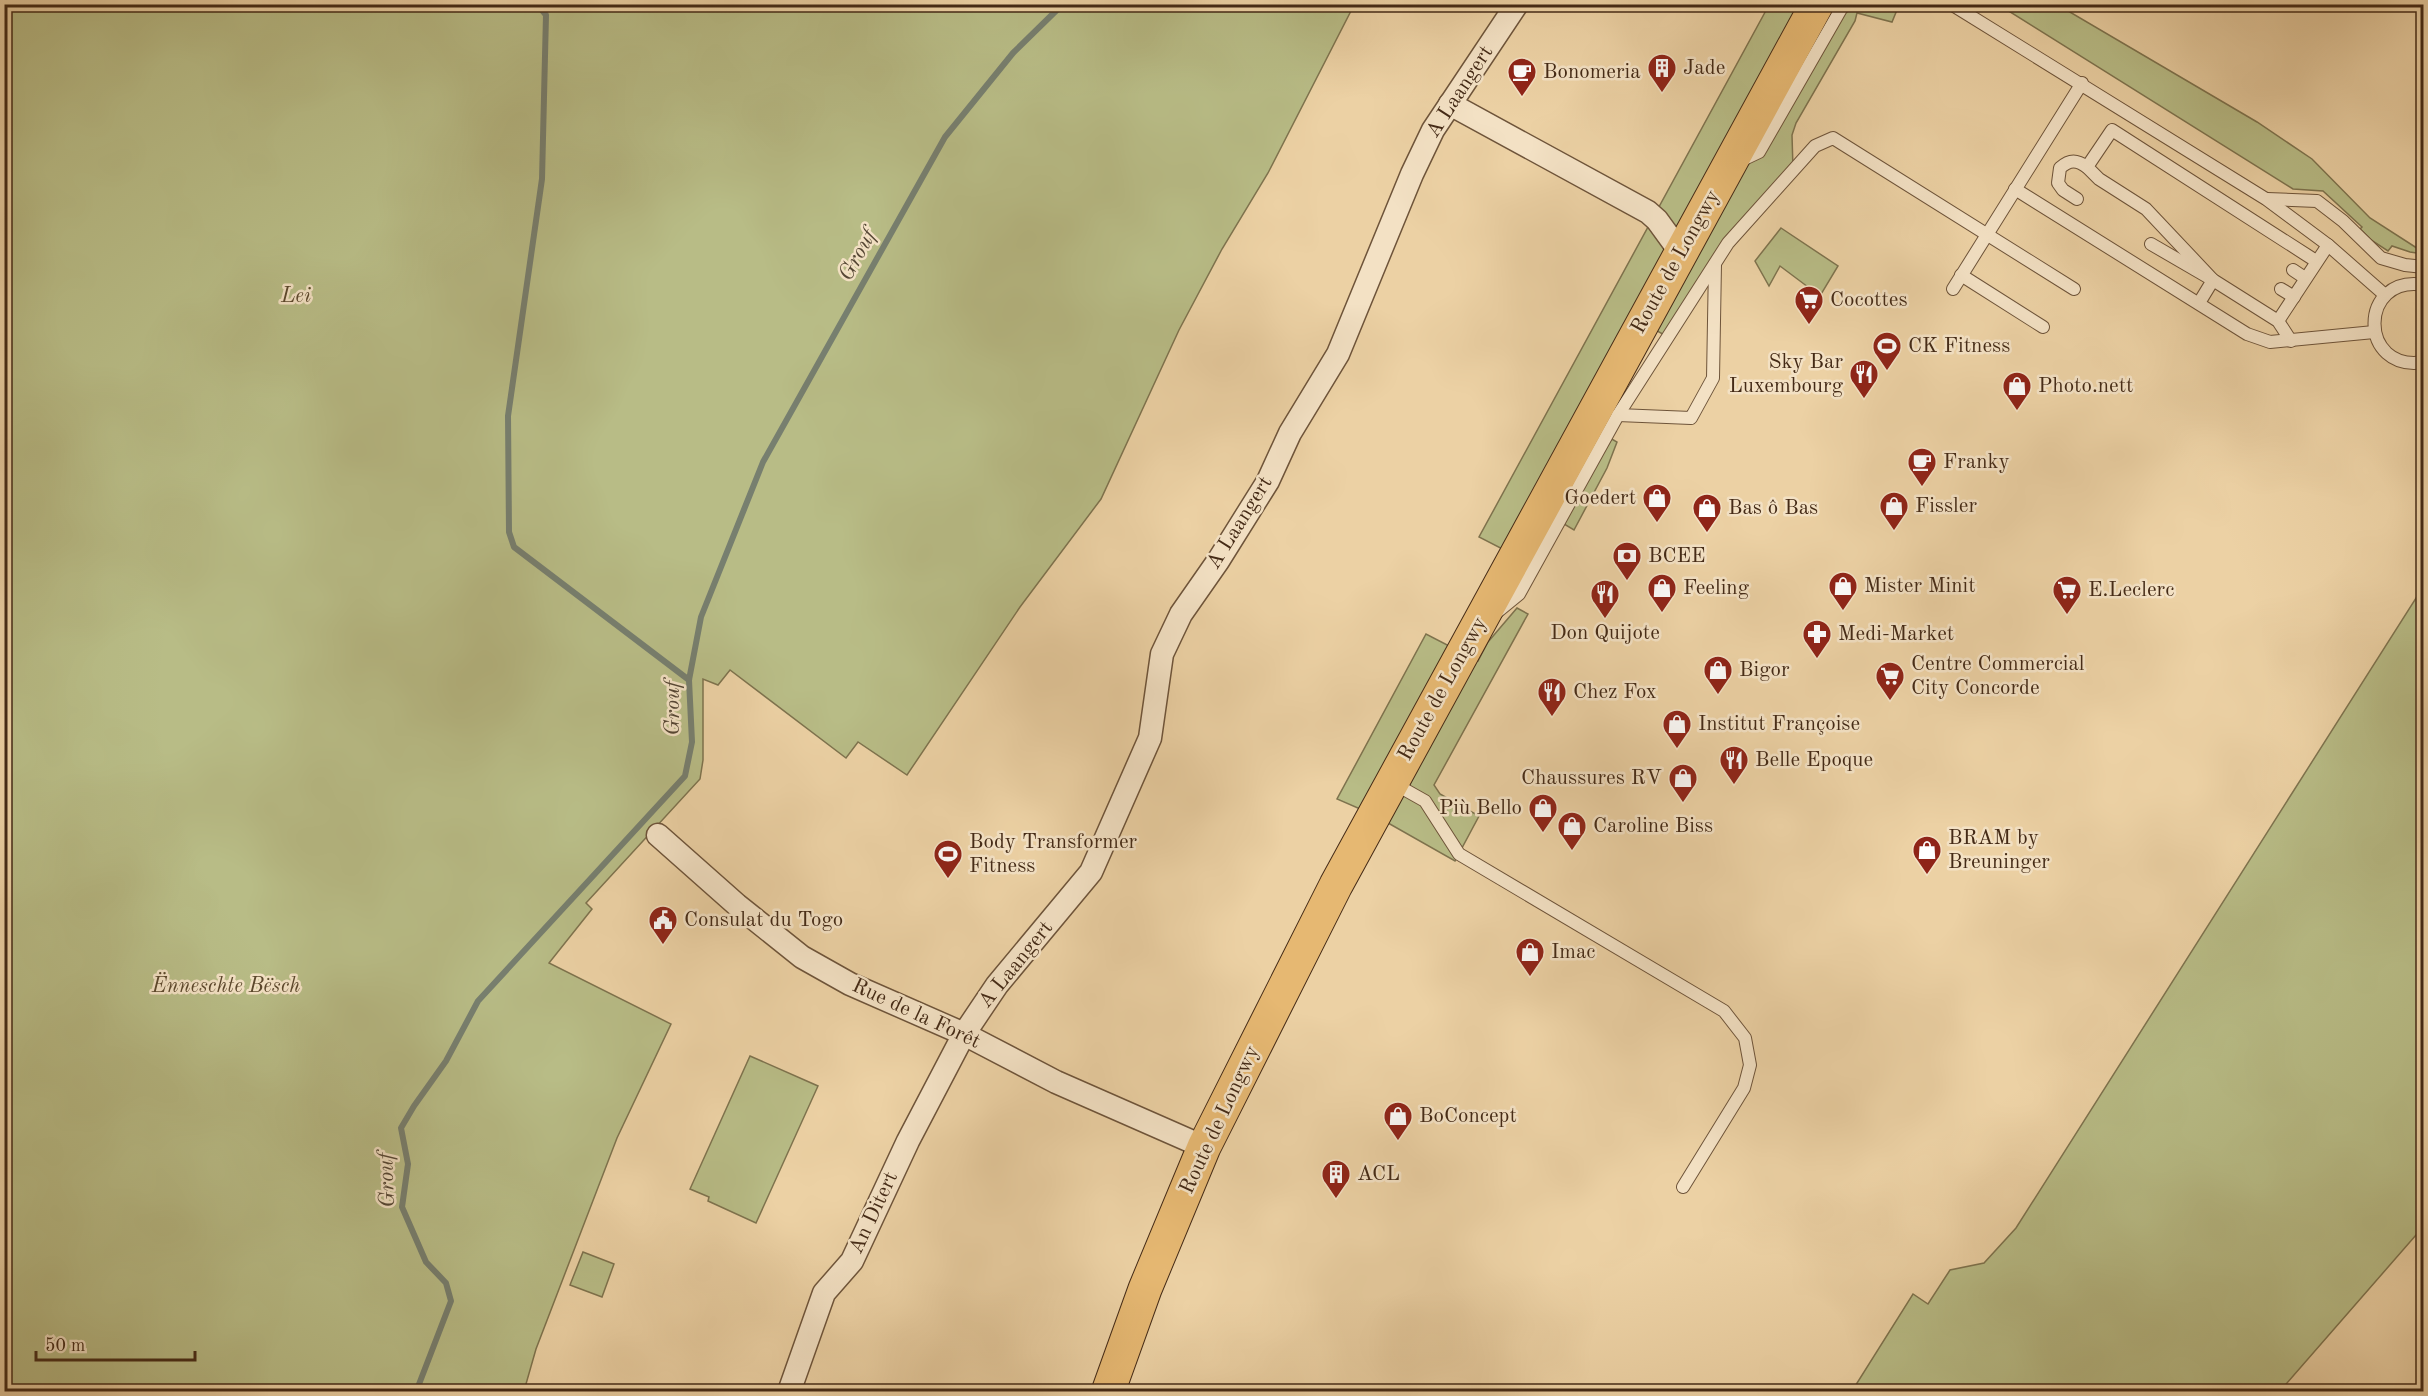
<svg xmlns="http://www.w3.org/2000/svg" width="2428" height="1396" font-family="'Old Standard TT',serif">
<style>
.green{fill:#b8bc86;stroke:#7e734e;stroke-width:1.5}
.lines{fill:none;stroke-linecap:round;stroke-linejoin:round}
.stream{stroke:#777f6f;stroke-width:6}
.lane-casing{stroke:#6e543a;stroke-width:14}
.street-casing{stroke:#6e543a;stroke-width:25}
.primary-casing{stroke:#442a16;stroke-width:35}
.lane{stroke:#f3e1c4;stroke-width:12}
.street{stroke:#f3e1c4;stroke-width:22}
.primary{stroke:#e6b872;stroke-width:33}
.labels{text-anchor:middle;dominant-baseline:central;stroke-width:5;stroke-linejoin:round;paint-order:stroke}
.poi-label{font-size:21px;fill:#442a16;stroke:#f3e1c4;text-anchor:start}
.street-label{font-size:21px;fill:#442a16;stroke:#f3e1c4}
.park-label{font-size:21px;font-style:italic;fill:#5b472c;stroke:#f3e1c4}
.water-label{font-size:22px;font-style:italic;fill:#554634;stroke:#f3e1c4}
</style>
<rect width="100%" height="100%" fill="#ecd1a4"/>
<filter id="stains"><feTurbulence type="fractalNoise" baseFrequency=".00333" numOctaves="4"/><feColorMatrix values="0 0 0 0 .2 0 0 0 0 .09 0 0 0 0 .02 0 0 0 .5 -.17"/></filter>
<radialGradient id="worn" r=".72"><stop offset=".6" stop-color="#630" stop-opacity="0"/><stop offset="1" stop-color="#630" stop-opacity=".3"/></radialGradient>
<!-- green -->
<g class="green">
<path d="M4,5H1354L1268,173L1222,249L1179,330L1101,499L1020,607L907,775L858,742L846,758L730,670L718,685L703,679V760L700,779L586,903L592,909L549,963L671,1024L617,1138L536,1349L524,1391H5Z"/>
<path d="M1769,5H1899L1892,22L1857,13L1855,21L1796,123L1792,135L1793,169L1728,243L1668,337L1643,323L1516,556L1479,537Z"/>
<path d="M1999,5H2058L2257,122L2312,159L2370,218L2423,252V254L2410,252L2392,246L2388,251L2371,240L2360,229L2362,227L2323,191L2293,189Z"/>
<path d="M1781,228L1838,266L1820,296L1780,266L1769,286L1755,261Z"/>
<path d="M1610,438L1617,442L1607,468L1574,530L1564,524Z"/>
<path d="M2423,587V1227L2280,1391H1852L1913,1294L1928,1304L1950,1270L1984,1263L2016,1228Z"/>
<path d="M1517,608L1528,614L1434,785L1440,794L1479,816L1455,861L1374,815L1337,799L1426,634L1478,661L1488,642Z"/>
<path d="M750,1056L818,1086L756,1223L708,1201L709,1197L690,1189Z"/>
<path d="M583,1252L614,1264L602,1297L570,1285Z"/>
</g>
<g class="lines">
<!-- stream -->
<g class="stream">
<path d="M537,4L546,15L542,179L508,416L509,532L514,547L689,680"/>
<path d="M416,1392L451,1301L446,1283L426,1262L402,1207L408,1164L401,1128L414,1106L446,1061L478,1001L685,776L692,742L689,680L701,617L763,462L945,137L1013,53L1063,4"/>
</g>
<!-- lane casing -->
<g class="lane-casing">
<g id="lane">
<path d="M1951,4L2266,199L2328,245L2385,295"/>
<path d="M1740,161L1759,152L1841,9L1846,4"/>
<path d="M2015,189L2247,334L2270,342L2374,332"/>
<path d="M2077,199L2063,190L2058,183L2060,168C2070,159 2077,160 2087,167"/>
<path d="M2267,199L2317,201L2343,221L2381,258L2405,265L2424,267"/>
<path d="M2151,244L2213,280L2199,303"/>
<path d="M2293,270L2305,278"/>
<path d="M1961,275L2043,327"/>
<path d="M2424,285C2358,274 2358,373 2424,362"/>
<path d="M1953,289L2082,83"/>
<path d="M2281,289L2294,297"/>
<path d="M2278,321L2328,245"/>
<path d="M2291,341L2278,321L2213,280L2146,209L2099,179L2087,167L2112,130L2316,261"/>
<path d="M1618,415L1691,418L1713,378L1715,264"/>
<path d="M1497,612L1519,594L1618,415L1728,243L1815,146L1833,138L2074,289"/>
<path d="M1393,783L1425,801L1459,854L1724,1011L1745,1038L1750,1065L1744,1088L1683,1187"/>
</g>
</g>
<!-- street casing -->
<g class="street-casing">
<g id="street">
<path d="M1450,104L1648,212L1657,220L1681,253"/>
<path d="M658,835L737,905L802,957L850,984L964,1034L1056,1082L1204,1147"/>
<path d="M789,1392L824,1293L852,1261L908,1141L964,1034L997,985L1091,872L1150,738L1162,654L1181,614L1218,561L1268,481L1290,433L1338,354L1412,174L1433,130L1517,4"/>
</g>
</g>
<!-- primary casing -->
<g class="primary-casing">
<path id="primary" d="M1108,1392L1145,1289L1204,1147L1336,885L1817,4"/>
</g>
<!-- lane -->
<use href="#lane" class="lane"/>
<!-- street -->
<use href="#street" class="street"/>
<!-- primary -->
<use href="#primary" class="primary"/>
</g>
<!-- icons -->
<defs>
<g id="building-pin" transform="scale(1.5)"><path d="M0 17L-7.5 6A9.5 9.5 0 1 1 7.5 6Z" fill="#8f2418" stroke="#f3e1c4"/><path d="M-4-6H4V6H1V3H-1V6H-4ZM-2.5-4.3h1.7v1.8h-1.7ZM.8-4.3h1.7v1.8H.8ZM-2.5-1h1.7V.8h-1.7ZM.8-1h1.7V.8H.8Z" fill="#fff"/></g>
<g id="cafe-pin" transform="scale(1.5)"><path d="M0 17L-7.5 6A9.5 9.5 0 1 1 7.5 6Z" fill="#8f2418" stroke="#f3e1c4"/><path d="M-5.5-4.5H6V0H3Q3 3.5 0 3.5H-2.5Q-5.5 3.5-5.5 0ZM3-3.2v2h1.7v-2ZM-6 4.5H4V6H-6Z" fill="#fff"/></g>
<g id="supermarket-pin" transform="scale(1.5)"><path d="M0 17L-7.5 6A9.5 9.5 0 1 1 7.5 6Z" fill="#8f2418" stroke="#f3e1c4"/><path d="M-6-5.5h2.5l.6 2H6L4.5 2H-2.5L-4.4-4H-6ZM-1.5 3.2a1.3 1.3 0 1 0 .1 0ZM3 3.2a1.3 1.3 0 1 0 .1 0Z" fill="#fff"/></g>
<g id="stadium-pin" transform="scale(1.5)"><path d="M0 17L-7.5 6A9.5 9.5 0 1 1 7.5 6Z" fill="#8f2418" stroke="#f3e1c4"/><path d="M0-5a6.5 5 0 1 0 0 10a6.5 5 0 1 0 0-10ZM-3.5-1.8h7v3.6h-7Z" fill="#fff"/></g>
<g id="restaurant-pin" transform="scale(1.5)"><path d="M0 17L-7.5 6A9.5 9.5 0 1 1 7.5 6Z" fill="#8f2418" stroke="#f3e1c4"/><path d="M-5-6h1v4h1v-4h1v4h1v-4h1v5L-1.5 .5V6h-2V.5L-5-1ZM5-6V6H3V1.5H1.5Q1.5-4 5-6Z" fill="#fff"/></g>
<g id="shop-pin" transform="scale(1.5)"><path d="M0 17L-7.5 6A9.5 9.5 0 1 1 7.5 6Z" fill="#8f2418" stroke="#f3e1c4"/><path d="M-5-2.5h2.3a2.7 3.5 0 0 1 5.4 0H5L5.5 6h-11ZM-1.5-2.5h3a1.5 2.3 0 0 0-3 0Z" fill="#fff"/></g>
<g id="bank-pin" transform="scale(1.5)"><path d="M0 17L-7.5 6A9.5 9.5 0 1 1 7.5 6Z" fill="#8f2418" stroke="#f3e1c4"/><path d="M-6-4H6V4H-6ZM0-2.3a2.3 2.3 0 1 0 0 4.6a2.3 2.3 0 1 0 0-4.6Z" fill="#fff"/></g>
<g id="pharmacy-pin" transform="scale(1.5)"><path d="M0 17L-7.5 6A9.5 9.5 0 1 1 7.5 6Z" fill="#8f2418" stroke="#f3e1c4"/><path d="M-2-6h4v4h4v4h-4v4h-4v-4h-4v-4h4Z" fill="#fff"/></g>
<g id="civic-pin" transform="scale(1.5)"><path d="M0 17L-7.5 6A9.5 9.5 0 1 1 7.5 6Z" fill="#8f2418" stroke="#f3e1c4"/><path d="M-.6-6.5H3V-4.5H.6V-3L4-1V1h2V6H-6V1h2V-1L-.6-3ZM-1.2 2.5V6h2.4V2.5Z" fill="#fff"/></g>
</defs>
<g fill-rule="evenodd">
<use href="#building-pin" x="1662" y="68"/>
<use href="#cafe-pin" x="1522" y="72"/>
<use href="#supermarket-pin" x="1809" y="300"/>
<use href="#stadium-pin" x="1887" y="346"/>
<use href="#restaurant-pin" x="1864" y="374"/>
<use href="#shop-pin" x="2017" y="386"/>
<use href="#cafe-pin" x="1922" y="462"/>
<use href="#shop-pin" x="1657" y="498"/>
<use href="#shop-pin" x="1894" y="506"/>
<use href="#shop-pin" x="1707" y="508"/>
<use href="#bank-pin" x="1627" y="556"/>
<use href="#shop-pin" x="1843" y="586"/>
<use href="#shop-pin" x="1662" y="588"/>
<use href="#supermarket-pin" x="2067" y="590"/>
<use href="#restaurant-pin" x="1605" y="594"/>
<use href="#pharmacy-pin" x="1817" y="634"/>
<use href="#shop-pin" x="1718" y="670"/>
<use href="#supermarket-pin" x="1890" y="676"/>
<use href="#restaurant-pin" x="1552" y="692"/>
<use href="#shop-pin" x="1677" y="724"/>
<use href="#restaurant-pin" x="1734" y="760"/>
<use href="#shop-pin" x="1683" y="778"/>
<use href="#shop-pin" x="1543" y="808"/>
<use href="#shop-pin" x="1572" y="826"/>
<use href="#shop-pin" x="1927" y="850"/>
<use href="#stadium-pin" x="948" y="854"/>
<use href="#civic-pin" x="663" y="920"/>
<use href="#shop-pin" x="1530" y="952"/>
<use href="#shop-pin" x="1398" y="1116"/>
<use href="#building-pin" x="1336" y="1174"/>
</g>
<g class="labels">
<!-- poi labels -->
<g class="poi-label">
<text x="1683" y="68">Jade</text>
<text x="1543" y="72">Bonomeria</text>
<text x="1830" y="300">Cocottes</text>
<text x="1908" y="346">CK Fitness</text>
<text x="1843" y="362" text-anchor="end">Sky Bar<tspan x="1843" dy="24">Luxembourg</tspan></text>
<text x="2038" y="386">Photo.nett</text>
<text x="1943" y="462">Franky</text>
<text x="1636" y="498" text-anchor="end">Goedert</text>
<text x="1915" y="506">Fissler</text>
<text x="1728" y="508">Bas ô Bas</text>
<text x="1648" y="556">BCEE</text>
<text x="1864" y="586">Mister Minit</text>
<text x="1683" y="588">Feeling</text>
<text x="2088" y="590">E.Leclerc</text>
<text x="1605" y="633" text-anchor="middle">Don Quijote</text>
<text x="1838" y="634">Medi-Market</text>
<text x="1911" y="664">Centre Commercial<tspan x="1911" dy="24">City Concorde</tspan></text>
<text x="1739" y="670">Bigor</text>
<text x="1573" y="692">Chez Fox</text>
<text x="1698" y="724">Institut Françoise</text>
<text x="1755" y="760">Belle Epoque</text>
<text x="1662" y="778" text-anchor="end">Chaussures RV</text>
<text x="1522" y="808" text-anchor="end">Più Bello</text>
<text x="1593" y="826">Caroline Biss</text>
<text x="1948" y="838">BRAM by<tspan x="1948" dy="24">Breuninger</tspan></text>
<text x="969" y="842">Body Transformer<tspan x="969" dy="24">Fitness</tspan></text>
<text x="684" y="920">Consulat du Togo</text>
<text x="1551" y="952">Imac</text>
<text x="1419" y="1116">BoConcept</text>
<text x="1357" y="1174">ACL</text>
</g>
<!-- street labels -->
<g class="street-label">
<text transform="translate(1460 92) rotate(-57)">A Laangert</text>
<text transform="translate(1676 262) rotate(-61)">Route de Longwy</text>
<text transform="translate(1240 523) rotate(-58)">A Laangert</text>
<text transform="translate(1443 689) rotate(-61)">Route de Longwy</text>
<text transform="translate(1016 965) rotate(-51)">A Laangert</text>
<text transform="translate(916 1014) rotate(25)">Rue de la Forêt</text>
<text transform="translate(1220 1120) rotate(-65)">Route de Longwy</text>
<text transform="translate(874 1213) rotate(-65)">An Ditert</text>
</g>
<!-- park labels -->
<g class="park-label">
<text x="296" y="296">Lei</text>
<text x="226" y="986">Ënneschte Bësch</text>
</g>
<!-- water labels -->
<g class="water-label">
<text transform="translate(858 255) rotate(-61)">Grouf</text>
<text transform="translate(673 708) rotate(-90)">Grouf</text>
<text transform="translate(387 1180) rotate(-92)">Grouf</text>
</g>
</g>
<!-- margin -->
<rect width="2428" height="1396" fill="none" stroke="#ecd1a4" stroke-width="24"/>
<rect x="6" y="6" width="2416" height="1384" fill="none" stroke="#442a16" stroke-width="3"/>
<rect x="12" y="12" width="2404" height="1372" fill="none" stroke="#442a16" stroke-width="1.5"/>
<!-- scale -->
<path d="M36 1351v9h159v-9" fill="none" stroke="#442a16" stroke-width="3"/>
<text x="45" y="1351" font-size="18" fill="#442a16" stroke="#f3e1c4" stroke-width="4.5" paint-order="stroke">50 m</text>
<rect width="100%" height="100%" filter="url(#stains)"/>
<rect width="100%" height="100%" fill="url(#worn)"/>
</svg>
